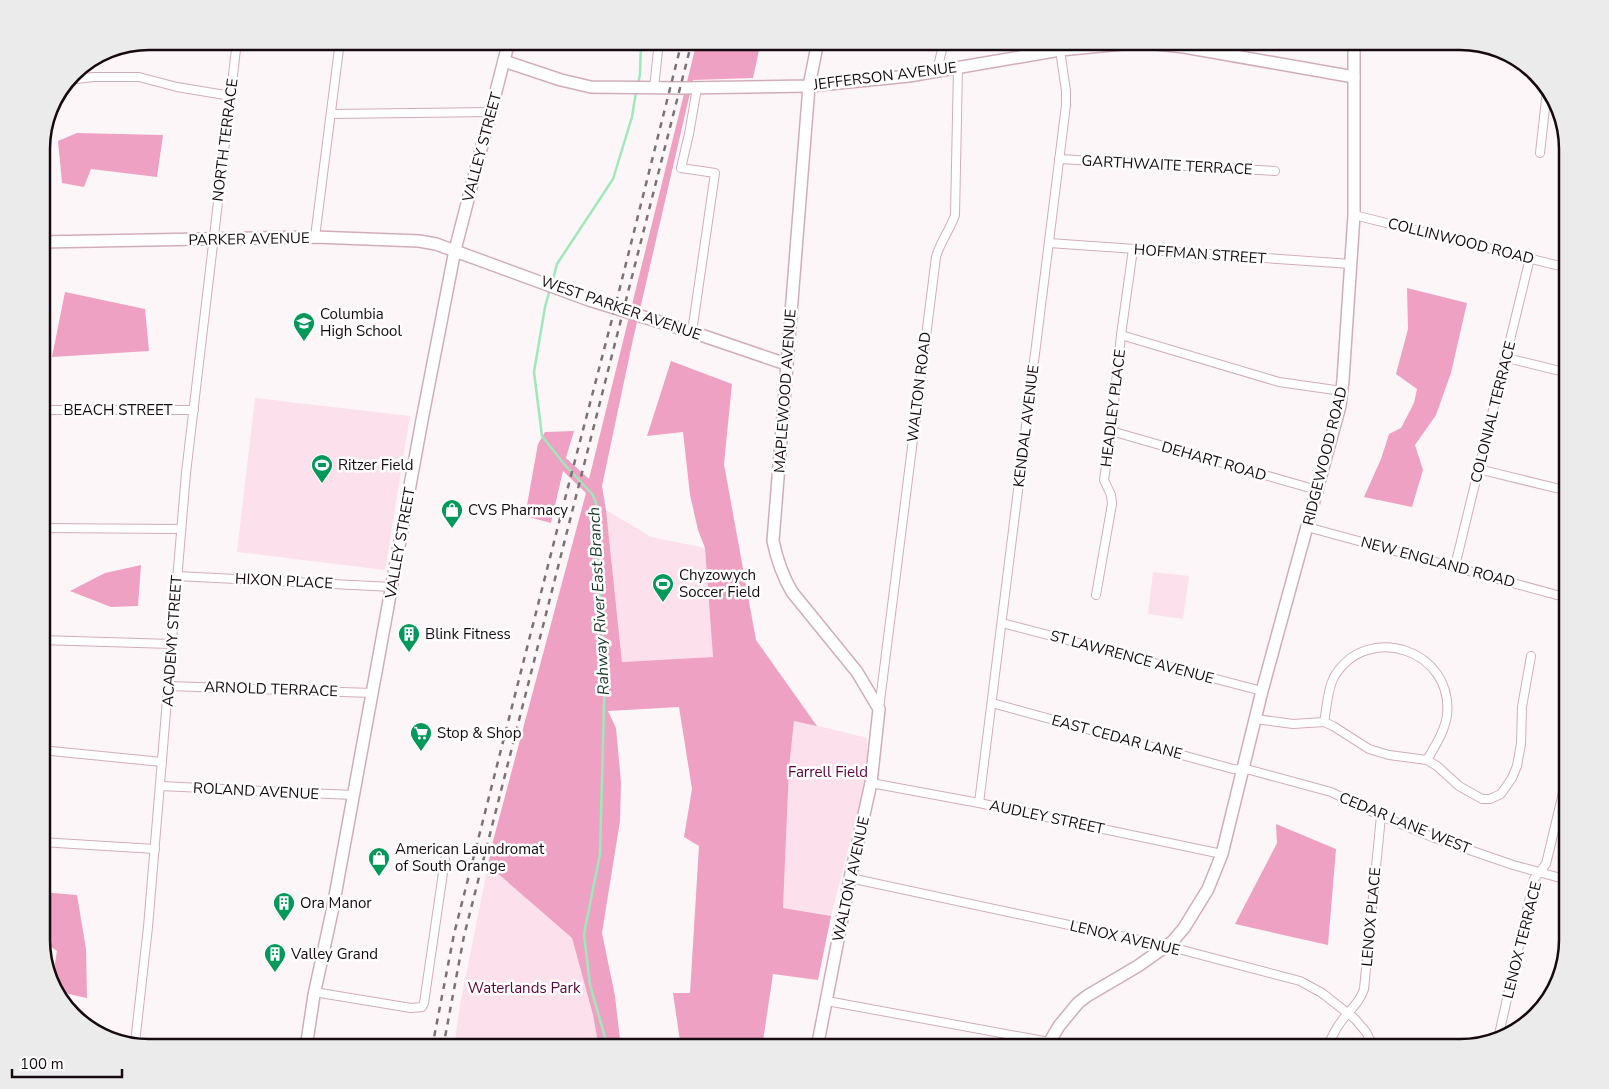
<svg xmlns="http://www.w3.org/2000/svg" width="1609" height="1089" font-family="'Nunito Sans',sans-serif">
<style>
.green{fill:#fce0eb}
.forest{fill:#eea1c2}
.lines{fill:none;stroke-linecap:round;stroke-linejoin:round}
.stream{stroke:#9ee9bb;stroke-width:2.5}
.street-casing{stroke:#d1adbb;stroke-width:10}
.secondary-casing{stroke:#d1adbb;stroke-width:14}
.street{stroke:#fff;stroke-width:8}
.secondary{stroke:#fff;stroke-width:11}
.rail{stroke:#7b7276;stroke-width:2.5;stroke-dasharray:6 6;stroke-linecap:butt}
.labels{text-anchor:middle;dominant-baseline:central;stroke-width:5;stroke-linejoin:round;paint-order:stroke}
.street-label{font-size:15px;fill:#160a10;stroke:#fff}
.poi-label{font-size:15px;fill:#160a10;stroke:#fff;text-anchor:start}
.park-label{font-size:15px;fill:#5d0138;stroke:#fff}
.water-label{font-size:16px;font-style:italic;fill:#153523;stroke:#fff}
.rim{fill:none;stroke:#160a10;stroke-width:2.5}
</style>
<rect width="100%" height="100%" fill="#fdf6f8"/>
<!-- green -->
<g class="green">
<path d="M255,398L410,416L385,570L237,552Z"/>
<path d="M606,510L651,537L705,548L713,657L622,662Z"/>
<path d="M1153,572L1189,576L1183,619L1148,614Z"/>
<path d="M794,720L867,738V776L831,916L783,908L789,768Z"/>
<path d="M488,865L572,938L593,1015L599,1048H454L460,1005Z"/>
<path d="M315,1042L348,1048H314Z"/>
</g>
<!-- forest -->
<g class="forest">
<path d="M697,41H761L753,78L693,80L632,344L602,486L606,510L622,662L713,657L705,548L698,530L690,495L683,432L647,436L671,361L732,384L724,464L756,640L817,726L794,721L789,768L783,908L831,916L818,980L773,974L762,1048H681L673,993H690L699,846L684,837L692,789L679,707L608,711L616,728L621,782L620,821L602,933L615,996L621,1048H599L593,1015L572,938L488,865L493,841L586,493L563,471L551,523L525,516L538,444L545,432L574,431L566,458L589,479Z"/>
<path d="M77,133L163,135L157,177L91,169L84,187L62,183L58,141Z"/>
<path d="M1407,288L1467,303L1451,373L1436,415L1415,445L1423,470L1412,507L1364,497L1381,459L1389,434L1401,428L1414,403L1417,389L1396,374L1408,329Z"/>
<path d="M65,292L145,309L149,351L52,357Z"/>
<path d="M141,565L138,606L111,607L70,591L105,573Z"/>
<path d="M1276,824L1336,849L1328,945L1235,924L1277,843Z"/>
<path d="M41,892L77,895L86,949L87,998L55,991L52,982L57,951L41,940Z"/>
</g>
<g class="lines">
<!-- stream -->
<g class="stream">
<path d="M638,84L640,74L641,41"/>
<path d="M552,283L557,264L613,179L632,117L636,92"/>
<path d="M550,289L545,307L534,372L542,436L565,465L593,495L598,509L599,521L598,564L605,667L600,854L584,934L590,985L608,1048"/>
</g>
<!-- street casing -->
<g class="street-casing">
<g id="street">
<path d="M937,71L944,41"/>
<path d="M68,80L93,77H139L177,87L231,96"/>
<path d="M654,88L659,41"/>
<path d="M331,114L492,112"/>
<path d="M1540,153L1547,90"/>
<path d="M1059,159L1275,171"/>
<path d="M1354,215L1568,268"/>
<path d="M315,237L340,41"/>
<path d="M1049,243L1351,264"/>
<path d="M692,332L715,173L681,168L689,134L697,88"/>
<path d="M1121,335L1279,382L1342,391"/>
<path d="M1507,358L1568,373"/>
<path d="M41,410H194"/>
<path d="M1111,431L1317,490"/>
<path d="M1478,469L1568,491"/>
<path d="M1307,527L1568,598"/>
<path d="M41,528L181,529"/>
<path d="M1455,566L1530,258"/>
<path d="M176,576L392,587"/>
<path d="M1096,595L1112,504L1111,495L1104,480L1111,431L1121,335L1133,249"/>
<path d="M1002,623L1262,691"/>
<path d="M41,640L171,644"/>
<path d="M169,686L372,693"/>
<path d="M992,703L1233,769L1250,770L1331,792L1381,816L1432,837L1513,865L1568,880"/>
<path d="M879,709L936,257C940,242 950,230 955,215L958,68"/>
<path d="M1256,719L1293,724L1324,722L1333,726L1369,749L1389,755L1427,760L1437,766L1459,786L1482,799H1490L1501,794L1512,778L1517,766L1521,744L1522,707L1531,656"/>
<path d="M1324,722C1327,708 1327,690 1334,677C1367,621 1454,650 1447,715C1445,731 1435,746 1427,760"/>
<path d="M41,750L162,762"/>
<path d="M871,783L979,803L1222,854"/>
<path d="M160,786L353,795"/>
<path d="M979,803L1066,105V91L1060,50"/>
<path d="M41,842L155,849"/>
<path d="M850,878L1167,946L1300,981L1322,993L1355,1019L1366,1032L1374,1048"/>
<path d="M314,992L411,1008L422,1007L424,1003L445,859"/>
<path d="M827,1001L1049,1042L1065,1048"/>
<path d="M1498,1039L1534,879L1546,864L1568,772"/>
<path d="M135,1043L148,927L186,473L237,41"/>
<path d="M1327,1048C1332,1035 1339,1023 1348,1013C1356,1004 1360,1000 1364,989L1381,816"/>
</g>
</g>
<!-- secondary casing -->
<g class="secondary-casing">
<g id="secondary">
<path d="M504,61L561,80L591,87L682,88L809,86L909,76L1060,50L1122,44L1147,43L1184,47L1354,77"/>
<path d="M41,242L315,237L419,241L436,244L589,300L692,332L786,364"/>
<path d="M306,1048L314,995L333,907L422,420L455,250L509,41"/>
<path d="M817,1048L850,878L871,783L879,709L857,672L792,592C782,575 777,560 773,541L809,86L818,41"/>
<path d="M1046,1048L1059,1026L1078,1003L1087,996L1138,966L1172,942L1184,928L1208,889L1222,854L1262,691L1340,406L1343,380L1354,215V41"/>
</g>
</g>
<!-- street -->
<use href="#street" class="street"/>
<!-- secondary -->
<use href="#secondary" class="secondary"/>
<!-- rail -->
<g class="rail">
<path d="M432,1048L454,934L567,491L611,323L682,41"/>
<path d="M443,1048L464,936L692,41"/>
</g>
</g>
<!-- icons -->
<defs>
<g id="school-pin" transform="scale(1.125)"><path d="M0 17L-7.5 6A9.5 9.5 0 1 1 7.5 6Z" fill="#02995b" stroke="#fff"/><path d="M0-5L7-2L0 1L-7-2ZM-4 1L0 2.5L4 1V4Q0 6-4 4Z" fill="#fff"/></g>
<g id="stadium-pin" transform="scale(1.125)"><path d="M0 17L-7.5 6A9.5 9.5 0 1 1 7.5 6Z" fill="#02995b" stroke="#fff"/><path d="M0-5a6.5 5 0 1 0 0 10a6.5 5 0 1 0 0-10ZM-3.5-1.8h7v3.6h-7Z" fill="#fff"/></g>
<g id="shop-pin" transform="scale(1.125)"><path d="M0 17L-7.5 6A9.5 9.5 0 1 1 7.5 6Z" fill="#02995b" stroke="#fff"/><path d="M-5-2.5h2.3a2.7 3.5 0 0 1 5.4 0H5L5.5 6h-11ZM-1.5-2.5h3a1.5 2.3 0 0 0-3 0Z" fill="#fff"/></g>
<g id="building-pin" transform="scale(1.125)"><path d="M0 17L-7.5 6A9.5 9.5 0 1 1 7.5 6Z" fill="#02995b" stroke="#fff"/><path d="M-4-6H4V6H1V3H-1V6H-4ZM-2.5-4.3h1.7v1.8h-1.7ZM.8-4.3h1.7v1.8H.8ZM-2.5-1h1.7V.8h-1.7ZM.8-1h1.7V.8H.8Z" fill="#fff"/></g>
<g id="supermarket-pin" transform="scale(1.125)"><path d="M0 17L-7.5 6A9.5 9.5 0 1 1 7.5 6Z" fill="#02995b" stroke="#fff"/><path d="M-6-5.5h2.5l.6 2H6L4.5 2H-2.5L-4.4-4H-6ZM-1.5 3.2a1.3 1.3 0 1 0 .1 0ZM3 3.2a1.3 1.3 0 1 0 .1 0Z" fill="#fff"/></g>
</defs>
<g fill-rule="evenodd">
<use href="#school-pin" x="304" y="323"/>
<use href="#stadium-pin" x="322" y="465"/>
<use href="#shop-pin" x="452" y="510"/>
<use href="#stadium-pin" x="663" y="584"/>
<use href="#building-pin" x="409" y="634"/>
<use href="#supermarket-pin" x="421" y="733"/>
<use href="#shop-pin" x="379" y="858"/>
<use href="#building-pin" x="284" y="903"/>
<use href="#building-pin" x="275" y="954"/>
</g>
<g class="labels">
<!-- street labels -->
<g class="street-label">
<text transform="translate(885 76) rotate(-7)">JEFFERSON AVENUE</text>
<text transform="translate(225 140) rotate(-83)">NORTH TERRACE</text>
<text transform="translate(482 147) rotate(-75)">VALLEY STREET</text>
<text transform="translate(1167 165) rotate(3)">GARTHWAITE TERRACE</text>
<text transform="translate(249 239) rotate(-1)">PARKER AVENUE</text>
<text transform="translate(1461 241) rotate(14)">COLLINWOOD ROAD</text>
<text transform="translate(1200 254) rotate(4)">HOFFMAN STREET</text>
<text transform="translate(621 308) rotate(19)">WEST PARKER AVENUE</text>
<text transform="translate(919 387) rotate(-83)">WALTON ROAD</text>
<text transform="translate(785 391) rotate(-86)">MAPLEWOOD AVENUE</text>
<text transform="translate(1113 408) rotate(-83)">HEADLEY PLACE</text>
<text x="118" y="410">BEACH STREET</text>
<text transform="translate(1493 412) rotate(-76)">COLONIAL TERRACE</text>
<text transform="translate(1026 426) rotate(-83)">KENDAL AVENUE</text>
<text transform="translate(1325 456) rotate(-76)">RIDGEWOOD ROAD</text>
<text transform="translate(1214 461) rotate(16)">DEHART ROAD</text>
<text transform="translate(400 543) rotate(-80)">VALLEY STREET</text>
<text transform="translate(1438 562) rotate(15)">NEW ENGLAND ROAD</text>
<text transform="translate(284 581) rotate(3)">HIXON PLACE</text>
<text transform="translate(172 641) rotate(-86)">ACADEMY STREET</text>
<text transform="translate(1132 657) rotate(15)">ST LAWRENCE AVENUE</text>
<text transform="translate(271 689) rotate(2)">ARNOLD TERRACE</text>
<text transform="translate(1117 737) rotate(15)">EAST CEDAR LANE</text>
<text transform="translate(256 791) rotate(3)">ROLAND AVENUE</text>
<text transform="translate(1047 817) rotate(12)">AUDLEY STREET</text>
<text transform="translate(1405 823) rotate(22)">CEDAR LANE WEST</text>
<text transform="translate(851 879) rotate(-78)">WALTON AVENUE</text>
<text transform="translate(1371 917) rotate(-85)">LENOX PLACE</text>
<text transform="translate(1125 938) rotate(13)">LENOX AVENUE</text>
<text transform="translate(1522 940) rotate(-76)">LENOX TERRACE</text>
</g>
<!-- poi labels -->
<g class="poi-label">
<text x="320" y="314">Columbia<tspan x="320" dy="17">High School</tspan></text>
<text x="338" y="465">Ritzer Field</text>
<text x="468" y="510">CVS Pharmacy</text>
<text x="679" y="575">Chyzowych<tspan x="679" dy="17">Soccer Field</tspan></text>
<text x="425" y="634">Blink Fitness</text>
<text x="437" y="733">Stop &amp; Shop</text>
<text x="395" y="849">American Laundromat<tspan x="395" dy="17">of South Orange</tspan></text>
<text x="300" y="903">Ora Manor</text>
<text x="291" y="954">Valley Grand</text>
</g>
<!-- park labels -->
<g class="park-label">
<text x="828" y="772">Farrell Field</text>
<text x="524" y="988">Waterlands Park</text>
</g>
<!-- water labels -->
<g class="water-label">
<text transform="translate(599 601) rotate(-93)">Rahway River East Branch</text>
</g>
</g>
<!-- crop -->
<path d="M0 0H1609V1089H0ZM149 50H1460A99 99 0 0 1 1559 149V940A99 99 0 0 1 1460 1039H149A99 99 0 0 1 50 940V149A99 99 0 0 1 149 50Z" fill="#ecebec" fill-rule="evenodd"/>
<path class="rim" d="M149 50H1460A99 99 0 0 1 1559 149V940A99 99 0 0 1 1460 1039H149A99 99 0 0 1 50 940V149A99 99 0 0 1 149 50Z"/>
<!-- scale -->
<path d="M12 1069v8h110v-8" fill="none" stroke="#160a10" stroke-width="2.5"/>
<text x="20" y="1069" font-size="15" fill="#160a10" stroke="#ffffff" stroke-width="4" paint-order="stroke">100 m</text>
</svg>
